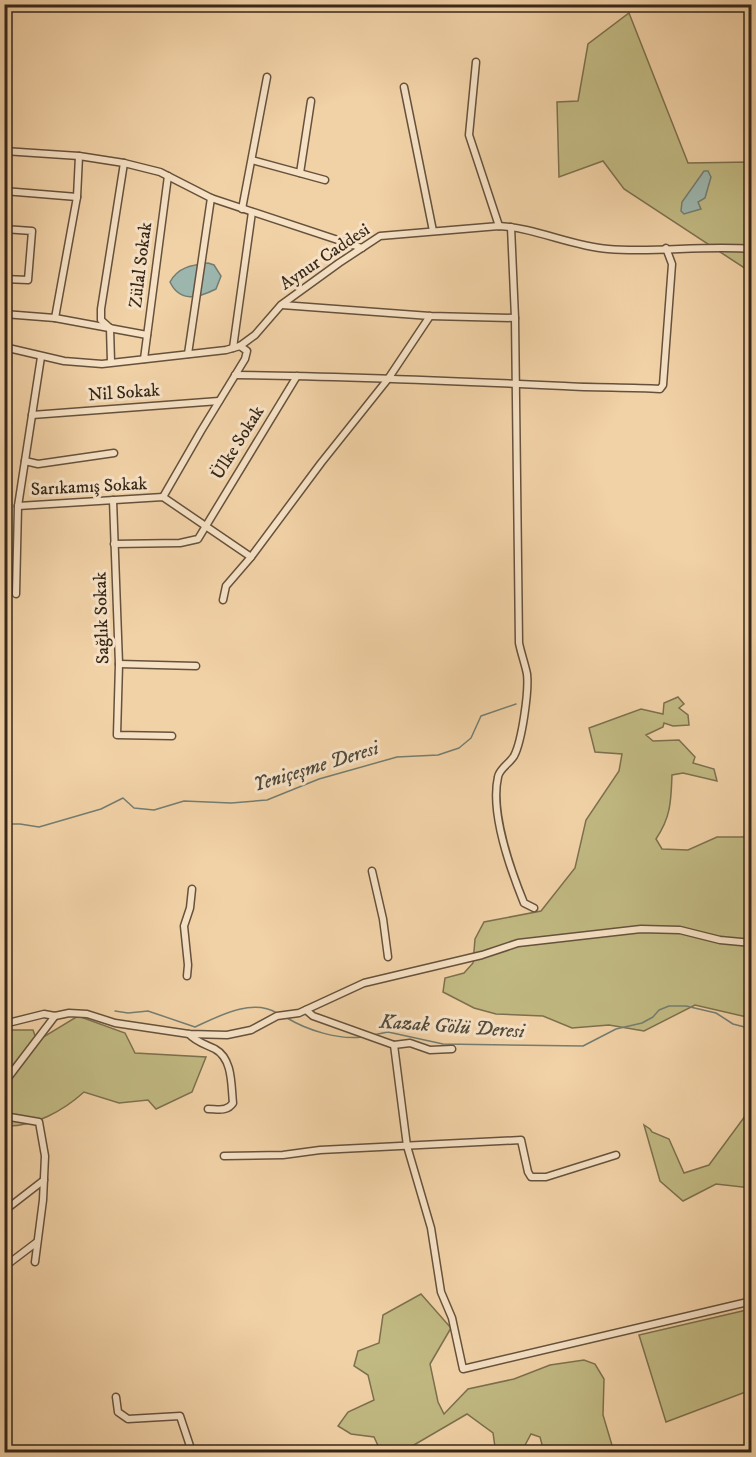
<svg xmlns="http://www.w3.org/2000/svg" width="756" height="1457" font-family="'IM FELL DW Pica',serif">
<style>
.green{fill:#c1b982;stroke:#7c704e;stroke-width:1.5}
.water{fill:#9cb6ae;stroke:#737d72;stroke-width:1.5}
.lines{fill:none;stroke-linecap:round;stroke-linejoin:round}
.stream{stroke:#737d72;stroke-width:1.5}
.minor-casing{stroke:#65523c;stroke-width:9}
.minor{stroke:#f6e1c5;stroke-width:6}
.labels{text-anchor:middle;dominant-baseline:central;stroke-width:6;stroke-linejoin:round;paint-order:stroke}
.street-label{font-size:18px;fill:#362719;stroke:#f6e1c5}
.water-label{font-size:20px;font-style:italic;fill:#504b3e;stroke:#f6e1c5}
</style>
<rect width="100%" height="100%" fill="#f1d1a6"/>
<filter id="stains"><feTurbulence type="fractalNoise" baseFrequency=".00333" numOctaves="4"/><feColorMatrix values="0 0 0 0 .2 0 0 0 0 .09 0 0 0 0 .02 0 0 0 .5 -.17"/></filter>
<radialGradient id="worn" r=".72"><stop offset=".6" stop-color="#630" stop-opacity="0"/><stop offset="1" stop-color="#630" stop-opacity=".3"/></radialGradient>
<!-- green -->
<g class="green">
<path d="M629,13L688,163L751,162V269H746L624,189L603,161L559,177L557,102L578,101L588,44Z"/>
<path d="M678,697L684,704L679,708L688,715L689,725L673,726L664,723L663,727L646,735L653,741L679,740L695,757L693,763L714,769L717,781L683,773L672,775C671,801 671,817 656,839L662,849L688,850L717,837H743L751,832V1018L695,1005L644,1031L609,1025L572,1028L543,1016L496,1014L474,1008L443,992L445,978L464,973L473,963L475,939L484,922L541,911L575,868L586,820L619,771L622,754L595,752L589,728L641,709L663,714L664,703Z"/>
<path d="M78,1016L125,1033L135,1053L206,1057L192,1092L156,1109L148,1100L119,1103L84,1092C63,1111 34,1127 5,1126V1037L12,1030H33L37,1041Z"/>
<path d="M751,1108V1188L716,1184L683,1201L660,1181L644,1125L650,1129L652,1132L669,1139L684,1173L709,1165Z"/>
<path d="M421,1294L451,1328L430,1364L438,1402L444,1414L468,1389L514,1379L550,1365L584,1360L595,1364L604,1379L603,1415L614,1452H544L540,1437L531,1434L524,1447H495L493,1433L467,1414L402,1452H381L374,1437L351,1434L338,1426L348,1412L374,1400L368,1375L354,1366L358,1351L379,1343L383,1315Z"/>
<path d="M751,1309V1390L666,1422L639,1335Z"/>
</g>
<!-- water -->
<g class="water">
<path d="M704,171H708L711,177L705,198L698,202L701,209L684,214L681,211L682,202Z"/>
<path d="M208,263L214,265L221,276L216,289C198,298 180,303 170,282C178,267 192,265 208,263Z"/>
</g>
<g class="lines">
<!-- stream -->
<g class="stream">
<path d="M4,824H20L39,827L101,809L123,798L134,808L154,810L184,801L231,803L267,800L319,779L397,757L438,755L459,748L471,738L481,716L516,704"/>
<path d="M115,1011L128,1013L148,1011L195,1027C219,1016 252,998 277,1013"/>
<path d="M287,1018C307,1030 338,1040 362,1037"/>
<path d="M373,1035L388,1032L443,1044L583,1046L616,1029L642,1023L653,1017L659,1010L669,1006H686L716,1013L733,1024L752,1029"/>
</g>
<!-- minor casing -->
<g class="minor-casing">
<g id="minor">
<path d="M476,62L469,135L499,226"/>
<path d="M404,87L433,231"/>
<path d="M4,151L79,156L124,163L160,172L211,198L362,248"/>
<path d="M252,160L325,180"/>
<path d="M300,173L311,101"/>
<path d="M4,191L77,197L55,318"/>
<path d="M77,197L79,156"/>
<path d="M242,209L267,77"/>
<path d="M511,227L515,318L519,643C521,653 525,664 527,674C529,691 522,741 514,756C510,763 499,769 498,777C490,812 511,871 524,903L534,908"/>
<path d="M4,229L32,231L28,280L4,279"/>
<path d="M282,305L430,316L515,318"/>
<path d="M4,314L55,318L147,335"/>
<path d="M110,328L101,320V309L124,163"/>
<path d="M110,328L111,362"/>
<path d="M4,347L64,361L102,364L226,350L240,346L255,335L281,305L339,263L380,236L499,226C536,228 571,246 608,249C655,253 704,245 752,249"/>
<path d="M233,348L252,212"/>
<path d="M188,354L211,198"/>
<path d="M144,359L168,176"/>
<path d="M235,375C345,376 455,381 564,386C596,388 628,387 660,389L663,385L672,264L666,248"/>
<path d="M32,415L219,401"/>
<path d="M25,461L38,464L114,453"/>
<path d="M163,497L201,431L245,359L247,351L240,346"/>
<path d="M113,500L119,664L117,735L172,736"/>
<path d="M18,506L163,497L251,557"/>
<path d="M114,544L180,543L198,539L297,376"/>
<path d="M16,594L18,506L41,357"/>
<path d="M223,600L226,586L251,557L321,463L388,379L430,316"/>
<path d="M119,664L196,666"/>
<path d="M372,871L383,919L388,957"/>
<path d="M187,976L188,965L184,926L190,908L192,889"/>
<path d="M306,1010L313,1016L394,1045L410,1043L430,1050L452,1049"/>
<path d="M4,1024L44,1014L55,1016L69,1013L87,1014L115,1023L189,1034L227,1035L251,1030L277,1016L299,1013L364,983L482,955L518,943L641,929L680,930L720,940L752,943"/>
<path d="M189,1034C196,1042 205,1044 215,1049C233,1059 231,1085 233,1103C227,1112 218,1109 208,1109"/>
<path d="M394,1045L407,1146L431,1228L441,1292L452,1318L463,1369L752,1301"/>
<path d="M4,1083L55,1016"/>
<path d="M4,1116L39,1122L45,1156L43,1200L35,1262"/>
<path d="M224,1156L283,1155L320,1150L521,1140L528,1172L531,1177H546L616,1155"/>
<path d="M4,1211L44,1180"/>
<path d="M4,1267L37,1242"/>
<path d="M116,1397L118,1412L128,1419L180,1416L192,1452"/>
</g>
</g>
<!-- minor -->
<use href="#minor" class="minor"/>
</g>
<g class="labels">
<!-- street labels -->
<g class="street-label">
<text transform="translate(325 257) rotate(-34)">Aynur Caddesi</text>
<text transform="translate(141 265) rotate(-83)">Zülal Sokak</text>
<text transform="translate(124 393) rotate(-4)">Nil Sokak</text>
<text transform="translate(238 443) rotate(-58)">Ülke Sokak</text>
<text transform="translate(89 487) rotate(-3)">Sarıkamış Sokak</text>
<text transform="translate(102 618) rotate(-92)">Sağlık Sokak</text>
</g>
<!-- water labels -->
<g class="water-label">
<text transform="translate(316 767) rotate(-17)">Yeniçeşme Deresi</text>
<text transform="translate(452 1027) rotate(4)">Kazak Gölü Deresi</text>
</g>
</g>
<!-- margin -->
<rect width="756" height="1457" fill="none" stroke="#f1d1a6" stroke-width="24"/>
<rect x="6" y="6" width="744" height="1445" fill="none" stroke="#362719" stroke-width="3"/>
<rect x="12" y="12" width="732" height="1433" fill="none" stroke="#362719" stroke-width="1.5"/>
<rect width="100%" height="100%" filter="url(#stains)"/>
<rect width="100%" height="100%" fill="url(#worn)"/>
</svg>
